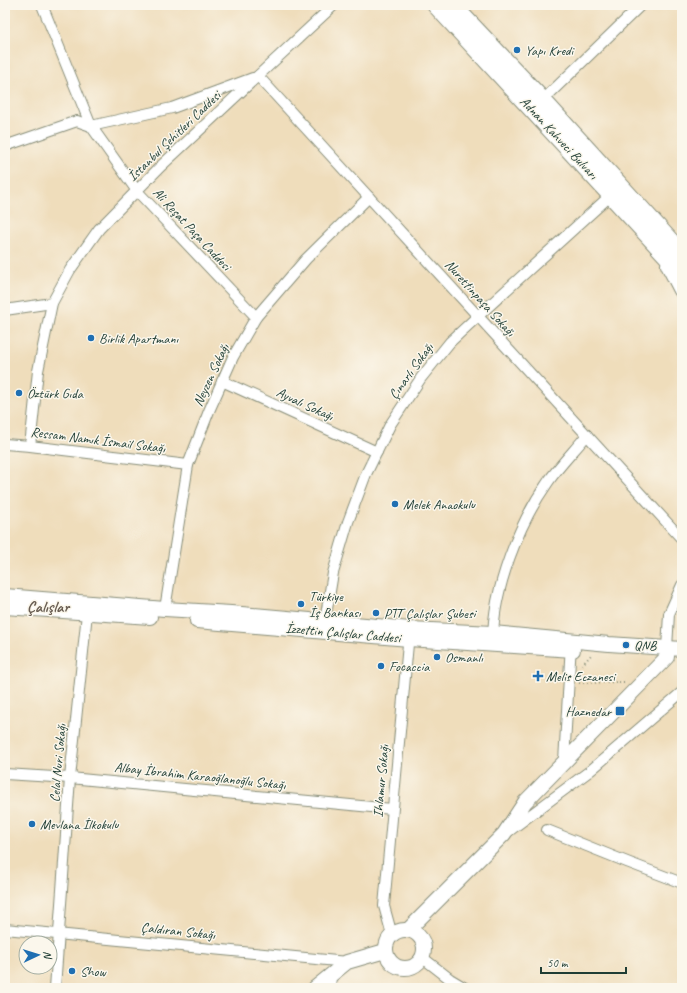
<svg xmlns="http://www.w3.org/2000/svg" width="687" height="993" font-family="Caveat,sans-serif">
<style>
.lines{fill:none;stroke-linecap:round;stroke-linejoin:round}
.street-casing{stroke:#878d78;stroke-width:12}
.secondary-casing{stroke:#878d78;stroke-width:16}
.primary-casing{stroke:#878d78;stroke-width:18}
.path{stroke:#878d78;stroke-width:2;stroke-dasharray:1 3;stroke-linecap:butt}
.street{stroke:#fff;stroke-width:10}
.secondary{stroke:#fff;stroke-width:14}
.primary{stroke:#fff;stroke-width:16}
.poi-dot{fill:#1f6fb2;stroke:#fbf7ec;stroke-width:1.5}
.labels{text-anchor:middle;dominant-baseline:central;stroke-width:3;stroke-linejoin:round;paint-order:stroke}
.poi-label{font-size:14px;fill:#1f3d34;stroke:#fbf7ec;text-anchor:start}
.street-label{font-size:14px;fill:#1f3d34;stroke:#fbf7ec}
.quarter-label{font-size:16px;font-weight:bold;fill:#6a5f54;stroke:#fbf7ec}
</style>
<rect width="100%" height="100%" fill="#fbf7ec"/>
<filter id="ink" filterUnits="userSpaceOnUse"><feTurbulence type="fractalNoise" baseFrequency=".025" numOctaves="2"/><feDisplacementMap in="SourceGraphic" scale="8" xChannelSelector="R" yChannelSelector="G"/><feConvolveMatrix kernelMatrix="1 2 1 2 8 2 1 2 1" color-interpolation-filters="sRGB"/></filter>
<filter id="wash" filterUnits="userSpaceOnUse"><feTurbulence type="fractalNoise" baseFrequency=".012" numOctaves="4" result="noise"/><feDisplacementMap in="SourceGraphic" scale="16" xChannelSelector="R" yChannelSelector="G"/><feGaussianBlur stdDeviation="0.9" result="paint"/><feColorMatrix in="noise" values="0 0 0 0 0 0 0 0 0 0 0 0 0 0 0 0 0 1.4 0 .05"/><feComposite in="paint" operator="in"/></filter>
<g filter="url(#wash)">
<rect width="100%" height="100%" fill="#efddbb"/>
</g>
<g filter="url(#ink)">
<g class="lines">
<!-- street casing -->
<g class="street-casing">
<g id="street">
<path d="M42,5L91,126L137,191L256,317"/>
<path d="M258,76L682,539"/>
<path d="M543,100L641,5"/>
<path d="M5,146L77,121L91,126L172,108L253,78"/>
<path d="M5,310L52,303"/>
<path d="M222,381L377,452"/>
<path d="M5,444L30,446L188,465"/>
<path d="M30,446L38,371L52,303L70,270L99,229L161,166L334,5"/>
<path d="M165,609L188,465L209,411L233,357L256,317L306,259L369,197"/>
<path d="M325,621L333,573L348,522L366,474L390,425L421,378L450,342L478,316L611,195"/>
<path d="M493,640C493,589 519,523 548,482C559,466 574,451 587,435"/>
<path d="M667,648L669,614L682,585"/>
<path d="M564,761L571,644"/>
<path d="M5,774L70,778L392,809"/>
<path d="M547,830L627,862L682,883"/>
<path d="M509,831L591,770L682,692"/>
<path d="M5,929L347,962"/>
<path d="M392,935L384,906L409,633"/>
<path d="M423,958L450,979L465,988"/>
<path d="M55,988L70,778L87,613"/>
<path d="M330,988L331,975"/>
</g>
</g>
<!-- secondary casing -->
<g class="secondary-casing">
<g id="secondary">
<path d="M5,596L165,609L231,613L410,629L493,633L609,644L682,649"/>
<path d="M5,607L150,617"/>
<path d="M197,621L409,639L573,650"/>
<circle cx="405" cy="949" r="19"/>
<path d="M408,930L504,834L525,802L667,657V648"/>
<path d="M315,988L347,962L385,951"/>
</g>
</g>
<!-- primary casing -->
<g class="primary-casing">
<g id="primary">
<path d="M435,5L682,273"/>
<path d="M453,5L543,100L682,253"/>
<path d="M669,265L682,290"/>
</g>
</g>
<!-- path -->
<g class="path">
<path d="M582,665L591,655"/>
<path d="M579,683L625,682"/>
</g>
<!-- street -->
<use href="#street" class="street"/>
<!-- secondary -->
<use href="#secondary" class="secondary"/>
<!-- primary -->
<use href="#primary" class="primary"/>
</g>
</g>
<!-- markers -->
<g class="poi-dot">
<circle cx="517" cy="50" r="4"/>
<circle cx="91" cy="338" r="4"/>
<circle cx="19" cy="393" r="4"/>
<circle cx="395" cy="504" r="4"/>
<circle cx="301" cy="604" r="4"/>
<circle cx="376" cy="613" r="4"/>
<circle cx="626" cy="645" r="4"/>
<circle cx="437" cy="657" r="4"/>
<circle cx="381" cy="666" r="4"/>
<path d="M536 670h4v4h4v4h-4v4h-4v-4h-4v-4h4z"/>
<rect x="615" y="706" width="10" height="10" rx="2"/>
<circle cx="32" cy="824" r="4"/>
<circle cx="72" cy="971" r="4"/>
</g>
<g class="labels">
<!-- poi labels -->
<g class="poi-label">
<text x="525" y="50">Yapı Kredi</text>
<text x="99" y="338">Birlik Apartmanı</text>
<text x="27" y="393">Öztürk Gıda</text>
<text x="403" y="504">Melek Anaokulu</text>
<text x="309" y="596">Türkiye<tspan x="309" dy="16">İş Bankası</tspan></text>
<text x="384" y="613">PTT Çalışlar Şubesi</text>
<text x="634" y="645">QNB</text>
<text x="445" y="657">Osmanlı</text>
<text x="389" y="666">Focaccia</text>
<text x="546" y="676">Melis Eczanesi</text>
<text x="611" y="711" text-anchor="end">Haznedar</text>
<text x="40" y="824">Mevlana İlkokulu</text>
<text x="80" y="971">Show</text>
</g>
<!-- street labels -->
<g class="street-label">
<text transform="translate(174 136) rotate(-44)">İstanbul Şehitleri Caddesi</text>
<text transform="translate(559 138) rotate(47)">Adnan Kahveci Bulvarı</text>
<text transform="translate(192 229) rotate(47)">Ali Reşat Paşa Caddesi</text>
<text transform="translate(480 298) rotate(48)">Nurettinpaşa Sokağı</text>
<text transform="translate(411 371) rotate(-54)">Çınarlı Sokağı</text>
<text transform="translate(211 375) rotate(-65)">Neyzen Sokağı</text>
<text transform="translate(305 404) rotate(25)">Ayvalı Sokağı</text>
<text transform="translate(98 440) rotate(7)">Ressam Namık İsmail Sokağı</text>
<text transform="translate(343 633) rotate(5)">İzzettin Çalışlar Caddesi</text>
<text transform="translate(58 763) rotate(-85)">Celal Nuri Sokağı</text>
<text transform="translate(200 776) rotate(6)">Albay İbrahim Karaoğlanoğlu Sokağı</text>
<text transform="translate(381 781) rotate(-85)">Ihlamur Sokağı</text>
<text transform="translate(178 931) rotate(6)">Çaldıran Sokağı</text>
</g>
<!-- quarter labels -->
<g class="quarter-label">
<text x="48" y="607">Çalışlar</text>
</g>
</g>
<!-- margin -->
<rect width="687" height="993" fill="none" stroke="#fbf7ec" stroke-width="20"/>
<!-- north arrow -->
<g transform="translate(38 955) rotate(86)"><circle r="19" fill="#fbf7ec" stroke="#a3ada2"/>
<path d="M0-3L7 15L0 10L-7 15Z" fill="#1f6fb2"/>
<text y="-6" font-size="11" font-weight="bold" text-anchor="middle" fill="#1f3d34">N</text>
</g>
<!-- scale -->
<path d="M541 967v6h85v-6" fill="none" stroke="#1f3d34" stroke-width="2"/>
<text x="547" y="967" font-size="12" fill="#1f3d34" stroke="#fbf7ec" stroke-width="3" paint-order="stroke">50 m</text>
</svg>
